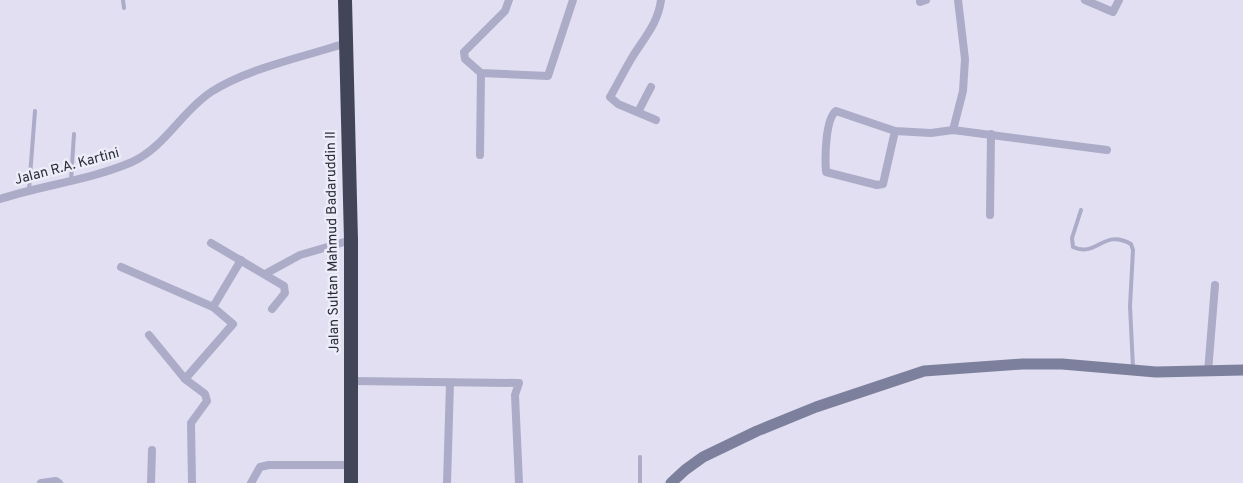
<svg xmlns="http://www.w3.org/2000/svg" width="1243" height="483" font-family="Overpass,sans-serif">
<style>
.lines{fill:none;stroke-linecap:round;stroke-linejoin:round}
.lane{stroke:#acacc8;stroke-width:4}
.street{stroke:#acacc8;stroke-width:8}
.secondary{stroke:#7d809c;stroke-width:11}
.highway{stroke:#424557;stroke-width:14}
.labels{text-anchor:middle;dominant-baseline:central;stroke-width:5;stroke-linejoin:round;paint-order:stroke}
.street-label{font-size:14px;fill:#2a2c37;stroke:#edecf9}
</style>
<rect width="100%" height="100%" fill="#e1dff1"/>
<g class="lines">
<!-- lane -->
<g class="lane">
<path d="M123,0L124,8"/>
<path d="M71,180L74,134"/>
<path d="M29,189L35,111"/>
<path d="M1081,210L1072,238L1073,247C1097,258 1103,228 1131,244L1133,250L1130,306L1133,368"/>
<path d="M640,457V483"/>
</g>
<!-- street -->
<g class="street">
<path d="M509,0L505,11L464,52L465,59L481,73L548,76L573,0"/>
<path d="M1085,0L1113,12L1119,0"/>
<path d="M920,2L926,0"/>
<path d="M638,112L651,87"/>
<path d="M656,120L618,104L610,97C618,83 625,69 633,56C645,37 658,23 661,0"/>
<path d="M953,130L963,91L965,59L958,0"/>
<path d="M895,131L883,184L877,185L826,172C825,159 825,119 836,111L895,131L931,133L953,130L1107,150"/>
<path d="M480,155L481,73"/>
<path d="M0,199C43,185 90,180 132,162C165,147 182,111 211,92C248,68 304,57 346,43"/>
<path d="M990,215L991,134"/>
<path d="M211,243L284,286L285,293L272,309"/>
<path d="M121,267L213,307L233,324L185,379L149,335"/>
<path d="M265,274L300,255L351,240"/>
<path d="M213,307L241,260"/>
<path d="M1208,372L1215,285"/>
<path d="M185,379L205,394L207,401L191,423L192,483"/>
<path d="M351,381L519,383L515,395L519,483"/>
<path d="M41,483L56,481L59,483"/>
<path d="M151,483L152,450"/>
<path d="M251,483L260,467L269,465H351"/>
<path d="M447,483L450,383"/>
</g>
<!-- secondary -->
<path class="secondary" d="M671,483L685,470L703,457L757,431L816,407L924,371L1022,364H1062L1156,372L1243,370"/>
<!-- highway -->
<path class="highway" d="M345,0L351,240V483"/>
</g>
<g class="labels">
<!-- street labels -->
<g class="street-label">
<text transform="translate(67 167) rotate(-15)">Jalan R.A. Kartini</text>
<text transform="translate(333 242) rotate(-91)">Jalan Sultan Mahmud Badaruddin II</text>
</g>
</g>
</svg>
